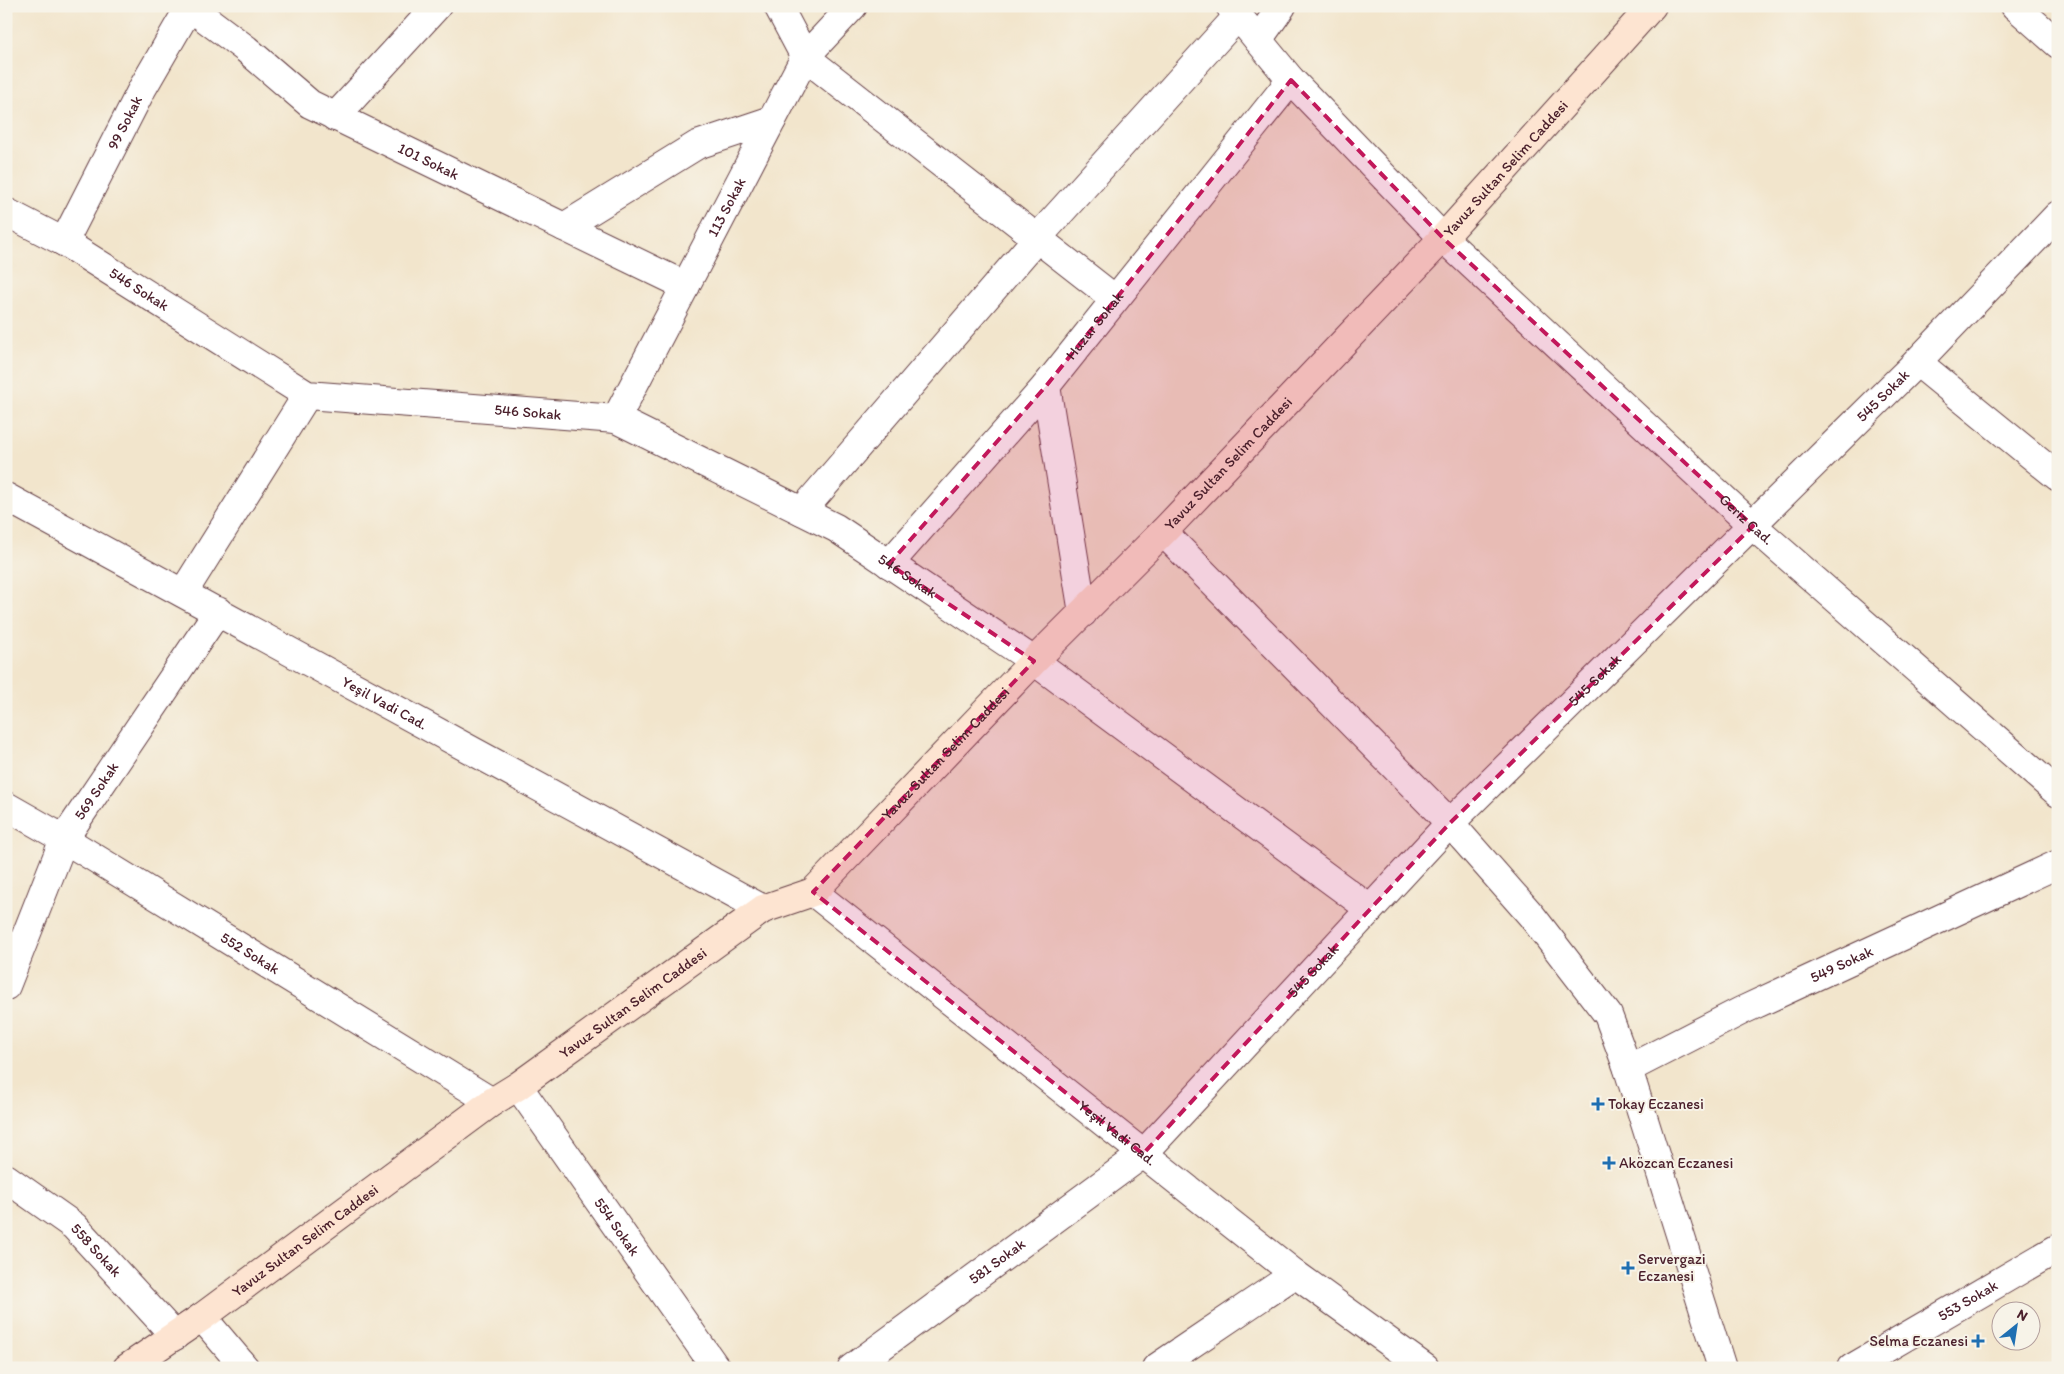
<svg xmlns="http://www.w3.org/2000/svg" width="2064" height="1374" font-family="Itim,sans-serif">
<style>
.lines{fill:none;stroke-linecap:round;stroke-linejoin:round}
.street-casing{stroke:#633d43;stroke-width:30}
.secondary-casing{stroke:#633d43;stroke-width:30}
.street{stroke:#fff;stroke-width:28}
.secondary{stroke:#fde4d1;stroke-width:28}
.marked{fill:#c2185b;fill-opacity:0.2;stroke:#c2185b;stroke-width:4;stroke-dasharray:10 6;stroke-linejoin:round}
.poi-dot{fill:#1f6fb2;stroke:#f7f3e8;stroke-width:2}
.labels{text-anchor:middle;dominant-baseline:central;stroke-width:4;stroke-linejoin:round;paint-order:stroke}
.street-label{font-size:15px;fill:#4a1f2b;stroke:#f7f3e8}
.poi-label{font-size:15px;fill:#4a1f2b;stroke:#f7f3e8;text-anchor:start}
</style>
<rect width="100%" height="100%" fill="#f7f3e8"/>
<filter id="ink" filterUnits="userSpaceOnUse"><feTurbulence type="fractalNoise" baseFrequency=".02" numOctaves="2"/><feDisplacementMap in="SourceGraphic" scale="10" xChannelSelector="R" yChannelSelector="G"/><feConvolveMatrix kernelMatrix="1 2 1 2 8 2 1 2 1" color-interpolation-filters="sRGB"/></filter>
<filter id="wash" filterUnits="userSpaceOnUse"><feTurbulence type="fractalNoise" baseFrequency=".0096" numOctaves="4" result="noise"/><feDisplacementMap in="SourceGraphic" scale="20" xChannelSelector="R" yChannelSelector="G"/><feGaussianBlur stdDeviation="1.12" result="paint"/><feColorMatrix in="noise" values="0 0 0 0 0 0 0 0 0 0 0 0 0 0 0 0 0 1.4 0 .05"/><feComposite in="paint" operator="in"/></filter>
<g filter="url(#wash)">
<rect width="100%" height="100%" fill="#f2e5cc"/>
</g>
<g filter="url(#ink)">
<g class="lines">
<!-- street casing -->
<g class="street-casing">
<g id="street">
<path d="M778,6L805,57L1115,299"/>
<path id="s1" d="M1230,6L1291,80L1443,238L1753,526L2058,793"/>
<path d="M2015,6L2058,44"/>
<path id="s2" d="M190,7L246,49L310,104L686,286"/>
<path d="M1258,40L1282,6"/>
<path d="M335,117L437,6"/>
<path id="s3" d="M6,212L64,242L307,395L616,419L836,528L1034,661L1370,909"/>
<path d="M564,227L697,145L772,120"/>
<path id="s4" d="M64,242L142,89L190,6"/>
<path d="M1917,362L2058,477"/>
<path d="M1046,386L1083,613"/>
<path id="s5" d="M616,419L805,57L853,6"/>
<path id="s6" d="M6,497L763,909"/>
<path d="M802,511L1038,237L1238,16"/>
<path d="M1163,532L1450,823L1531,915L1608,1015L1628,1069L1722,1368"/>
<path id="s7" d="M889,564L1046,386L1291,80"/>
<path d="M183,593L307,395"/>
<path id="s8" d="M6,806L64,839L492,1102"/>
<path id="s9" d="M813,892L1295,1274L1425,1368"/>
<path id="s10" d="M6,986L64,839L218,611"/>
<path id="s11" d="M1628,1069L1741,1011L2058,864"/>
<path id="s12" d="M518,1086L716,1368"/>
<path id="s13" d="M6,1178L74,1226L175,1336"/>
<path d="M202,1317L245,1368"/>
<path id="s14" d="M852,1368L1143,1154L1450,823L1917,362L2058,215"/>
<path d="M1156,1368L1295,1274"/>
<path id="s15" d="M1852,1368L2058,1248"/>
</g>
</g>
<!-- secondary casing -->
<g class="secondary-casing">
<g id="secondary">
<path id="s16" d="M127,1368L202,1317L492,1102L518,1086L763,909L813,892L1034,661L1163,532L1443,238L1652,6"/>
</g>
</g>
<!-- street -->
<use href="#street" class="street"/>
<!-- secondary -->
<use href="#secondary" class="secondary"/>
</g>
</g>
<!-- marked area -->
<path class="marked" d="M1291,80L1443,238L1753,526L1450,823L1143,1154L813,892L1034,661L889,564L1046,386Z"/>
<!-- markers -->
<g class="poi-dot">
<path d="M1595.5 1096.5h5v5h5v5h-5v5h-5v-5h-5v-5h5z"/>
<path d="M1606.5 1155.5h5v5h5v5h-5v5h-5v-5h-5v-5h5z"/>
<path d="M1625.5 1260.5h5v5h5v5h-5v5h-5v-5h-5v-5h5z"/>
<path d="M1975.5 1333.5h5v5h5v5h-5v5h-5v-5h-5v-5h5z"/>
</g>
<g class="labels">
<!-- street labels -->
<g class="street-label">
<text stroke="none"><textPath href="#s4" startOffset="134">99 Sokak</textPath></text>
<text stroke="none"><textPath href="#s2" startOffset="286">101 Sokak</textPath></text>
<text stroke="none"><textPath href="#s16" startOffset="1839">Yavuz Sultan Selim Caddesi</textPath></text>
<text stroke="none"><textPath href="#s5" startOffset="239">113 Sokak</textPath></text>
<text stroke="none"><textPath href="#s3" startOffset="154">546 Sokak</textPath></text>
<text stroke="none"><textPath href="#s7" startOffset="315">Huzur Sokak</textPath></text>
<text stroke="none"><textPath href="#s14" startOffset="1421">545 Sokak</textPath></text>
<text stroke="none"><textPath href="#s3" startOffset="574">546 Sokak</textPath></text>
<text stroke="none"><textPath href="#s16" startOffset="1434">Yavuz Sultan Selim Caddesi</textPath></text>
<text stroke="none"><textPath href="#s1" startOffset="729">Geriz Cad.</textPath></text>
<text stroke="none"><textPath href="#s3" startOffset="994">546 Sokak</textPath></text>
<text stroke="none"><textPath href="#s14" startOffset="1016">545 Sokak</textPath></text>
<text stroke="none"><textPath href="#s6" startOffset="431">Yeşil Vadi Cad.</textPath></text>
<text stroke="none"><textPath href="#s16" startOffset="1029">Yavuz Sultan Selim Caddesi</textPath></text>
<text stroke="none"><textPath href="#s10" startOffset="216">569 Sokak</textPath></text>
<text stroke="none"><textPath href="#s8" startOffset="285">552 Sokak</textPath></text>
<text stroke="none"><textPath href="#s11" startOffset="238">549 Sokak</textPath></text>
<text stroke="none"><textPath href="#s14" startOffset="611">545 Sokak</textPath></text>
<text stroke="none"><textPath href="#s16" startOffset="624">Yavuz Sultan Selim Caddesi</textPath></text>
<text stroke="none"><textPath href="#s9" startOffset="388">Yeşil Vadi Cad.</textPath></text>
<text stroke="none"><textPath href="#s12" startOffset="172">554 Sokak</textPath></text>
<text stroke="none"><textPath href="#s16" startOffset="219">Yavuz Sultan Selim Caddesi</textPath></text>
<text stroke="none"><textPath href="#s13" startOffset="116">558 Sokak</textPath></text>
<text stroke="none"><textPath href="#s14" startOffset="180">581 Sokak</textPath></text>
<text stroke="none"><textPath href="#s15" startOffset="134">553 Sokak</textPath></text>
</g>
<!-- poi labels -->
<g class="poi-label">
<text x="1608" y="1104">Tokay Eczanesi</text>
<text x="1619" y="1163">Aközcan Eczanesi</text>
<text x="1638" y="1259">Servergazi<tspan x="1638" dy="17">Eczanesi</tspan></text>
<text x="1968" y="1341" text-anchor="end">Selma Eczanesi</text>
</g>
</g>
<!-- margin -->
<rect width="2064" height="1374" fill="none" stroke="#f7f3e8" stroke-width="25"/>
<!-- north arrow -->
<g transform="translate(2016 1326) rotate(30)"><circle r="24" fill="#f7f3e8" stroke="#b29e9c"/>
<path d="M0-4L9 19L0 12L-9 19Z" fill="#1f6fb2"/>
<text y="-8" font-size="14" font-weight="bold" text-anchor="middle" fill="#4a1f2b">N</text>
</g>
</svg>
